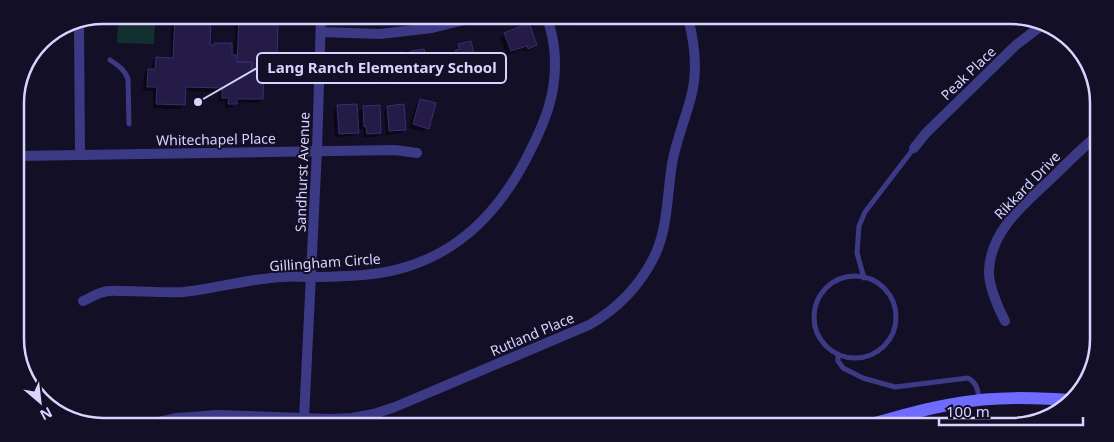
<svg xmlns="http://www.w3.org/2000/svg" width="1114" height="442" font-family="'Noto Sans',sans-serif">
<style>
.green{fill:#12302f}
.shadow{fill:#0007}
.building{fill:#241b47;stroke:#3b2d73}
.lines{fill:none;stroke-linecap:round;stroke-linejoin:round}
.lane{stroke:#3d3a85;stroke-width:5}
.street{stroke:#3d3a85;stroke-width:10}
.secondary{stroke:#6f6bff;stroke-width:12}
.labels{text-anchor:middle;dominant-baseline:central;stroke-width:4;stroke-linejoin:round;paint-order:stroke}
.street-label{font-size:14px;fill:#d9d4ff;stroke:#130f26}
.rim{fill:none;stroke:#d9d4ff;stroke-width:2.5}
.leader{fill:none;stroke:#d9d4ff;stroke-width:2}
.callout-dot{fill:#d9d4ff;stroke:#130f26;stroke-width:2}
.callout{fill:#130f26;stroke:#d9d4ff;stroke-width:2}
.callout-label{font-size:15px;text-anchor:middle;font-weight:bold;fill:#d9d4ff}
</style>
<rect width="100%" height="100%" fill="#130f26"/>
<!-- green -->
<path class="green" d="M118,22L155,23L154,44L117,43Z"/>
<!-- shadow -->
<g class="shadow">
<path d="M172,15L210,16L208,46L212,47L215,44L230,56H234L235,16H277L276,68L271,72L263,73L262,99L258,103L235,102L231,108H225V102H218L219,92L185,91L184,105L180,109L153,108V91H143L144,74L148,70H152V63L156,58L170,59Z"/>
<path d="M339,16H356L354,18L339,19Z"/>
<path d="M563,17H594L565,26Z"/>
<path d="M505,34L536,45L531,49L524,52L523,49L507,55L500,38Z"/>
<path d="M458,45L477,70L473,75L457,78L451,56L455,52L454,49Z"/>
<path d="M411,53L427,75L423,79L407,81L406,78L401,83L382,85L380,69L383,66L382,63L386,59L390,58L394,54L403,64L407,60V57Z"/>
<path d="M343,55L353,67L357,62V59L362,55L374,79L370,83L355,84L354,78L349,84H332L331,64Z"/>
<path d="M420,100L428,128L423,132L409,128L416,105Z"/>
<path d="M338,106L357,114L363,107L380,133L375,137H363V130H357L358,132L353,136L335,137L333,110Z"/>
<path d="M388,107L405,129L401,133L386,135L384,111Z"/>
</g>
<!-- building -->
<g class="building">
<path d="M175,15L211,16L210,45L214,46V43H232V55H238L237,62H252V69H264L263,99H237V104H228L229,98H222V88L186,87L185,105L156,104L157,87H147L148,69H155L156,57L173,58Z"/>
<path d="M239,16H278L277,69H252V62H237Z"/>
<path d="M568,17H586L569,22Z"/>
<path d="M529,23L537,45L528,49L527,46L511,51L504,33Z"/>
<path d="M471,41L478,71L461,75L455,50L459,49L458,44Z"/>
<path d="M424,49L428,75L411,78L408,58L411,57V51Z"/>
<path d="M403,52L407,79L386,82L383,63H387L386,58L394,56V53Z"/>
<path d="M342,53H354V80H335V58H342Z"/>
<path d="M374,53L376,79L358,80V61L361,60V54Z"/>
<path d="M420,99L436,103L429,129L413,124Z"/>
<path d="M357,104L359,133L339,134L337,105Z"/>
<path d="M404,104L406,130L389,131L387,106Z"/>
<path d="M380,105L381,133L367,134L366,126L364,127L363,106Z"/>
</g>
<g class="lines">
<!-- lane -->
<g class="lane">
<path d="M110,60C118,65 125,70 128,79L129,124"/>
<circle cx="855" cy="317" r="41"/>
<path d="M864,278L857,253L859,226L865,212L914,148"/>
<path d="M838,354V361L843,368L863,378L895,387L968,378C977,383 978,390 979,399"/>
</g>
<!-- street -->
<g class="street">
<path d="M79,24L80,155"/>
<path d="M321,32L380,34L432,28L476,17"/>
<path d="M914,148L926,133L1016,45L1045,23"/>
<path d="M16,156L395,150L417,153"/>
<path d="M83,301C90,298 97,293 104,292C109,290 117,291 123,291C142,291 163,293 183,292C216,289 250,278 284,277C292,276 301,277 310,277C328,277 345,276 363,275C439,269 490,227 525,161C545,123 559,91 554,47C553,37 550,27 547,17"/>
<path d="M1005,321C998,308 988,284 989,270C991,229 1026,203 1053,177C1067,163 1082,148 1098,135"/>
<path d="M304,419L317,150L321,16"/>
<path d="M154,423L177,418L217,415L331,419L352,418L374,414L395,407L589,325C617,309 639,287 654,257C668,229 667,195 672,164C676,141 685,120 691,97C698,71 695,44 688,18"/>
</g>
<!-- secondary -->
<path class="secondary" d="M865,426C896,417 927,408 959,403C996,396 1034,398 1071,400"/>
</g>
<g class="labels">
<!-- street labels -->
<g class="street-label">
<text transform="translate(968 73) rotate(-44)">Peak Place</text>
<text transform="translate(216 139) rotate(-1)">Whitechapel Place</text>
<text transform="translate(302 172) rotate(-88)">Sandhurst Avenue</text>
<text transform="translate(1027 185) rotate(-46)">Rikkard Drive</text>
<text transform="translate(325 262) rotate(-4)">Gillingham Circle</text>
<text transform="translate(532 334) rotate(-23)">Rutland Place</text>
</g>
</g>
<!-- crop -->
<path d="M0 0H1114V442H0ZM103 24H1011A79 79 0 0 1 1090 103V339A79 79 0 0 1 1011 418H103A79 79 0 0 1 24 339V103A79 79 0 0 1 103 24Z" fill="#130f26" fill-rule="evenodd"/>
<path class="rim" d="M103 24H1011A79 79 0 0 1 1090 103V339A79 79 0 0 1 1011 418H103A79 79 0 0 1 24 339V103A79 79 0 0 1 103 24Z"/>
<!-- callouts -->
<path class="leader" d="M198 102L257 68"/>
<circle class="callout-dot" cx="198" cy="102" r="5"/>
<rect class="callout" x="257" y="53" width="249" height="30" rx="5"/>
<g class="callout-label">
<text x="382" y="73">Lang Ranch Elementary School</text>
</g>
<!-- north arrow -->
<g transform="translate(40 402) rotate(152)" stroke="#130f26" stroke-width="4" paint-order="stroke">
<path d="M0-4L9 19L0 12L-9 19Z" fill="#d9d4ff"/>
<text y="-8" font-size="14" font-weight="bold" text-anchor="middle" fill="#d9d4ff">N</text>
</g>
<!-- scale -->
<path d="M939 417v8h144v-8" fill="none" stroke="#d9d4ff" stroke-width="2.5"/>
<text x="946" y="417" font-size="15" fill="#d9d4ff" stroke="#130f26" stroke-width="4" paint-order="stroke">100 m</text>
</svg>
